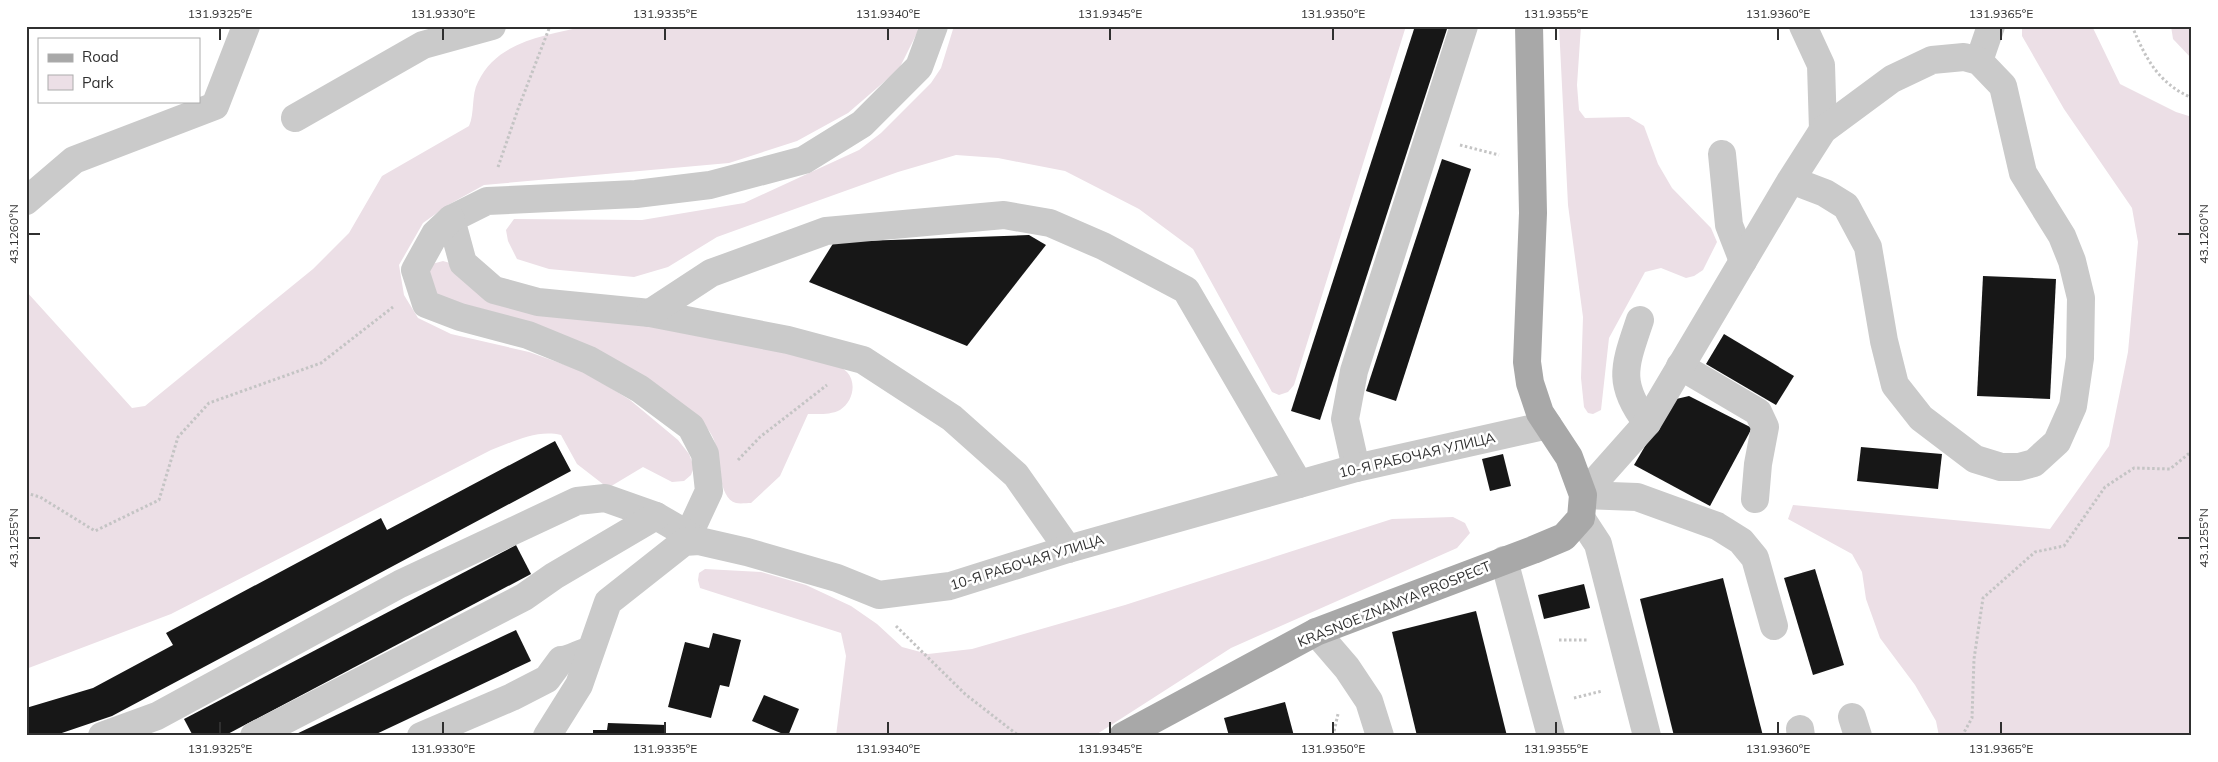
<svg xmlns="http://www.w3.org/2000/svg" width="2218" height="762" font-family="Mulish,sans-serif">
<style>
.green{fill:#ecdfe6}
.building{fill:#171717}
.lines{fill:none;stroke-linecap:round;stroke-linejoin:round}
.path{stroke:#c4c4c4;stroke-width:3;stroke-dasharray:2.5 2.5;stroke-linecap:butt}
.minor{stroke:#cacaca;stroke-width:28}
.major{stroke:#a8a8a8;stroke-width:28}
.ticks{fill:none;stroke:#303030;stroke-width:2}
.labels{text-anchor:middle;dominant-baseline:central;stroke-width:5;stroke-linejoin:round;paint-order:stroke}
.street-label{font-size:14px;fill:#303030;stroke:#fff}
.neatline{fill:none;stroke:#303030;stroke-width:2}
.ticks-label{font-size:12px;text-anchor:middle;fill:#303030}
</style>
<rect width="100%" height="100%" fill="#fff"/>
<!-- green -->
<g class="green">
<path d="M586,26H917L918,31L899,69L848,113L797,141L729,163L484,185L448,205L423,223L399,265L404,295L418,318L451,334L529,352L585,372L630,400L678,440L689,454L694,467L691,475L684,481L672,482L643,467L608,488L577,464L561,435C537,429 513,442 491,450L171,614L26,669V291L132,408L145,406L313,269L349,233L382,176L469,126C475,113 471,95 478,82C498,40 546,36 586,26Z"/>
<path d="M954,26H1406L1294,385L1288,392L1279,395L1272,392L1193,249L1139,209L1065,171L998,158L956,155L898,172L717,237L668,267L634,277L549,269L517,259L508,241L506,230L514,219L642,220L744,203L859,150L881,133L931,83L941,68Z"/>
<path d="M1559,26H1581L1577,85L1579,110L1585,118L1629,117L1644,126L1658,164L1672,188L1711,228L1717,242L1703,270L1694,276L1686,278L1661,268L1645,272L1609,338L1601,410L1593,414L1588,413L1584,407L1581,378L1583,317L1568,205Z"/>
<path d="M2022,26H2092L2120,84L2176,112L2192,117V736H1939L1936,721L1915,685L1880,638L1866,599L1862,572L1852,554L1788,519L1793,505L2050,529L2109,446L2128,352L2138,242L2132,208L2064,109L2022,36Z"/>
<path d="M2171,26H2192V59L2173,39Z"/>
<path d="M443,261L648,320L833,363C837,365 843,368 847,372C857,383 853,402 840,410C830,415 819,414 808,414L780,476L751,503C747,503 740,504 736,503C718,499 719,455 714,440C711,432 704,424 698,417L441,298L431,287L429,268L432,264Z"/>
<path d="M1453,517L1465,523L1470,533L1457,548L1231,648L1094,736H836L846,656L841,633L700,588L698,580L699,573L705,569L761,572L806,585L851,606L877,624L902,647L928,654L972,649L1125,605L1392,519Z"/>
</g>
<!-- building -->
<g class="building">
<path d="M1415,26H1448L1320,420L1291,411Z"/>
<path d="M1442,159L1471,169L1396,401L1366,391Z"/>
<path d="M1029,235L1046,245L967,346L809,282L834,242Z"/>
<path d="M1983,276L2056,279L2050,399L1977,396Z"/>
<path d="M1724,334L1794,376L1776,405L1706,364Z"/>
<path d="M1689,396L1752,428L1710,506L1634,465L1672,400Z"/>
<path d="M555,441L571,471L112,716L53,736H26V708L93,688L173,645L166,633L381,518L387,530Z"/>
<path d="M1861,447L1942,454L1938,489L1857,481Z"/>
<path d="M1503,454L1511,486L1490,491L1482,459Z"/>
<path d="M516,545L531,574L224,736H193L184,719Z"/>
<path d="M1815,569L1844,665L1813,675L1784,578Z"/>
<path d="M1723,578L1763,736H1674L1640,599Z"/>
<path d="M1584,584L1590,608L1544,619L1538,595Z"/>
<path d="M1476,611L1507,736H1417L1392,632Z"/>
<path d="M516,630L531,661L372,736H292Z"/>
<path d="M713,633L741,640L729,687L720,685L711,718L668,707L685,642L709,648Z"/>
<path d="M764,695L799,709L788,736L752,721Z"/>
<path d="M1285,702L1294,736H1229L1224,718Z"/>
<path d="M608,723L666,725L665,736H593V730H607Z"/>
</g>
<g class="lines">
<!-- path -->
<g class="path">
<path d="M2132,26C2146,59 2158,83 2192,98"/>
<path d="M1460,145L1499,155"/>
<path d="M498,167L518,109L550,26"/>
<path d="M738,460L760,437L827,385"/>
<path d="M26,493L40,497L95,531L159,500L178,437L209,403L321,363L393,307"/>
<path d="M896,626L965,694L1019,736"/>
<path d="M1559,640H1588"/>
<path d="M1574,698L1602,691"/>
<path d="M1333,736L1338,714"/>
<path d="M1962,736L1972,718L1974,659L1983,598L2035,552L2064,546L2105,487L2134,468L2170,469L2192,451"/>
</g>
<!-- minor -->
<g class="minor">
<path d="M934,26L919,67L862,124L804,160L710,185L636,194L487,201L451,219L463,263L494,290L538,302L650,313L788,340L863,360L952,418L1016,475L1068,549"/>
<path d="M1803,26L1821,65L1823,130"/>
<path d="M1979,61L1991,26"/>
<path d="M295,118L423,45L492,26"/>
<path d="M1722,154L1729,225L1743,261"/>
<path d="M26,201L74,160L215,106L246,26"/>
<path d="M451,219L435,234L415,270L426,304L460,317L528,335L589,360L640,389L691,427L705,454L709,491L689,534"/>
<path d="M650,313L711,273L826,231L1004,215L1050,223L1103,246L1186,290L1299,484"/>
<path d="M1640,320C1625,365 1616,383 1647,423"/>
<path d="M1680,366L1758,412L1765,427L1758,464L1755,499"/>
<path d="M1356,468L1345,419L1354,371L1464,26"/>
<path d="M1583,495L1647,423L1791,180L1823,130L1892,79L1932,60L1964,57L1979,61L2003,86L2023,173L2062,236L2072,261L2081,298L2080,358L2073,406L2057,442L2034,463L2019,467H2001L1975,459L1921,418L1895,385L1884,341L1868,247L1846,206L1825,193L1791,180"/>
<path d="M1583,495L1637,497L1717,526L1741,541L1755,558L1774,626"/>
<path d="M1581,518L1598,544L1647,736"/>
<path d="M1504,560L1551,736"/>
<path d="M1316,632L1347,668L1369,701L1380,736"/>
<path d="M1852,717L1858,736"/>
<path d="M1800,729L1801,736"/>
<path d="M102,736L157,716L400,584L577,501L605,498L656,516L699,541"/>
<path d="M254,736L524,597L554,576L656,516"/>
<path d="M421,736L512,697L547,679L561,660C571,660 579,653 589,651"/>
<path d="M547,736L579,685L608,602L684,542L699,541L747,552L837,578L879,595L950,586L1068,549L1356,468L1548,425"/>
</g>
<!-- major -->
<path class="major" d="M1123,736L1316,632L1533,550L1564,537L1581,518L1583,495L1569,457L1540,413L1530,383L1527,362L1533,213L1529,26"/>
</g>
<!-- ticks -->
<path class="ticks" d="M220,28V40M443,28V40M665,28V40M888,28V40M1110,28V40M1333,28V40M1556,28V40M1778,28V40M2001,28V40M28,234H40M2178,234H2190M28,538H40M2178,538H2190M220,722V734M443,722V734M665,722V734M888,722V734M1110,722V734M1333,722V734M1556,722V734M1778,722V734M2001,722V734"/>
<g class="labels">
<!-- street labels -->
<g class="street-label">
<text transform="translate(1417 455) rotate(-13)">10-Я РАБОЧАЯ УЛИЦА</text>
<text transform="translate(1027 562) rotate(-17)">10-Я РАБОЧАЯ УЛИЦА</text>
<text transform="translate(1394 604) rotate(-22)">KRASNOE ZNAMYA PROSPECT</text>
</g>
</g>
<!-- border -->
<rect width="2218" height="762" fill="none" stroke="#ffffff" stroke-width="55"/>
<!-- legend -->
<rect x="38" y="38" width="162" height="65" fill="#ffffff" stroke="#acacac"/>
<rect x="48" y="54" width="25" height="8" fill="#a8a8a8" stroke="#acacac"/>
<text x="82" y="62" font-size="15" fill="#303030">Road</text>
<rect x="48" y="75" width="25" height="15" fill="#ecdfe6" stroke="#acacac"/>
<text x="82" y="88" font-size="15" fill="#303030">Park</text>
<rect x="28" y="28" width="2162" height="706" class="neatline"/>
<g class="ticks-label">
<text x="220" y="18">131.9325°E</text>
<text x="443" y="18">131.9330°E</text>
<text x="665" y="18">131.9335°E</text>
<text x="888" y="18">131.9340°E</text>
<text x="1110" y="18">131.9345°E</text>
<text x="1333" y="18">131.9350°E</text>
<text x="1556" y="18">131.9355°E</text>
<text x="1778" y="18">131.9360°E</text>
<text x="2001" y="18">131.9365°E</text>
<text transform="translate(14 234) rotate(-90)" y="4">43.1260°N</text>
<text transform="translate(2204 234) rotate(-90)" y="4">43.1260°N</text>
<text transform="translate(14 538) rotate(-90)" y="4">43.1255°N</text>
<text transform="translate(2204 538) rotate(-90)" y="4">43.1255°N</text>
<text x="220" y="753">131.9325°E</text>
<text x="443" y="753">131.9330°E</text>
<text x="665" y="753">131.9335°E</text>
<text x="888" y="753">131.9340°E</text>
<text x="1110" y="753">131.9345°E</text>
<text x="1333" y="753">131.9350°E</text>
<text x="1556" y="753">131.9355°E</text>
<text x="1778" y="753">131.9360°E</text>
<text x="2001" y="753">131.9365°E</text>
</g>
</svg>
